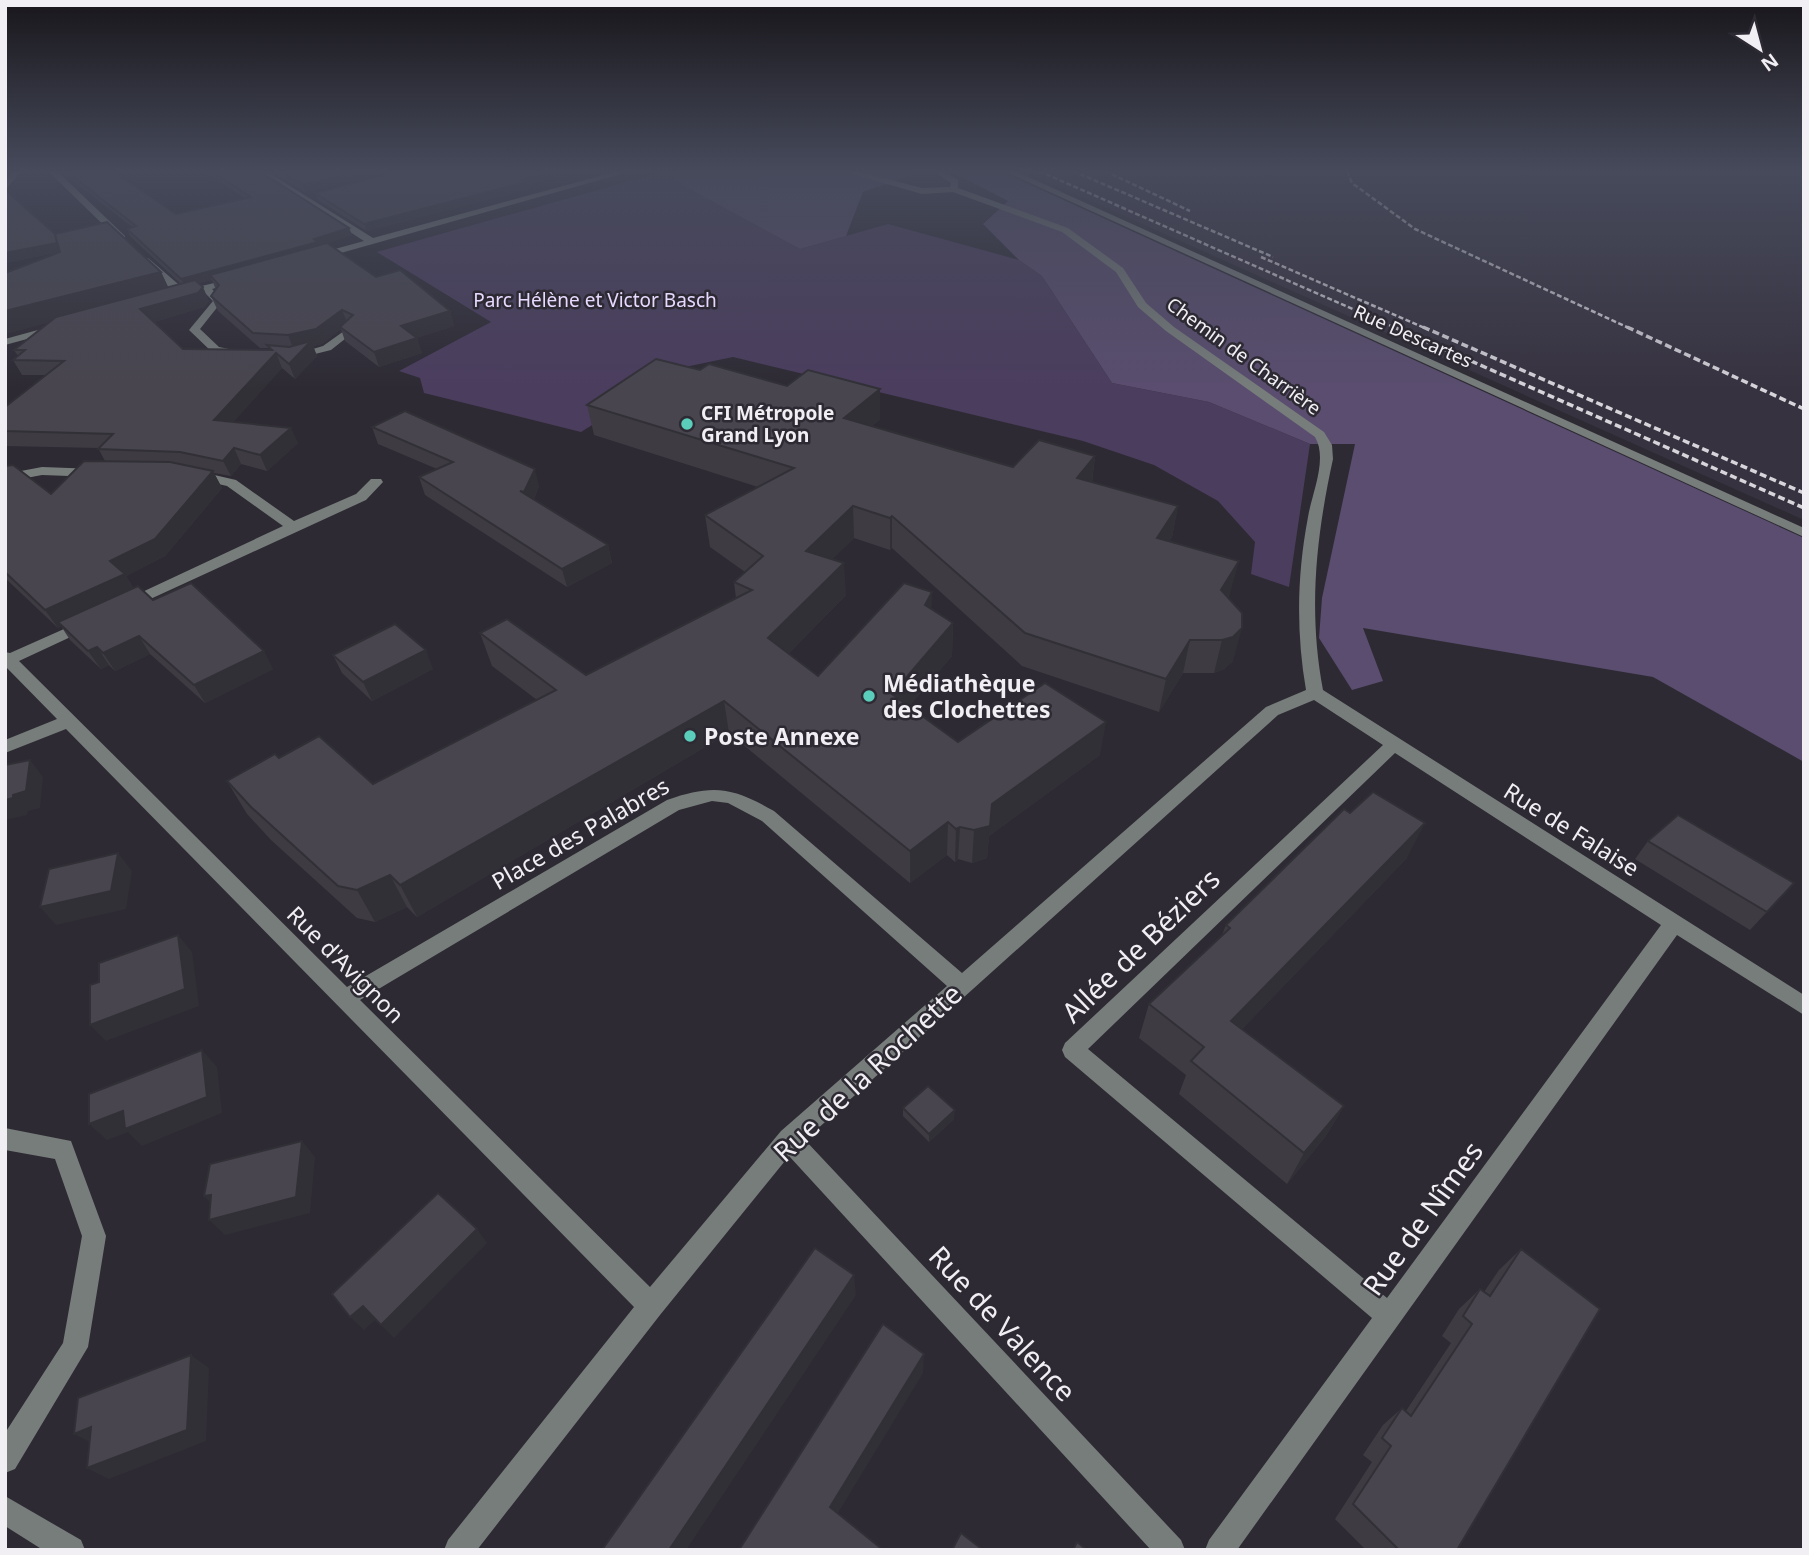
<svg xmlns="http://www.w3.org/2000/svg" width="1809" height="1555" font-family="'Noto Sans',sans-serif">
<style>
.built{fill:#373240}
.green{fill:#4b3d5e}
.forest{fill:#5a4d6f}
.lines{fill:none;stroke-linecap:round;stroke-linejoin:round}
.minor{fill:#777d7b;fill-rule:evenodd}
.rail-far1{stroke:#d7d4da;stroke-width:2.5;stroke-dasharray:5 2.5;stroke-linecap:butt}
.rail{stroke:#d7d4da;stroke-width:3.5;stroke-dasharray:7 3.5;stroke-linecap:butt}
.wall{fill:#3e3b43;fill-rule:evenodd}
.shaded-wall{fill:#323037}
.building{fill:#48454e;stroke:#323037;stroke-width:2}
.poi-dot{fill:#5bcebb;stroke:#2d2a33;stroke-width:2.5}
.labels{text-anchor:middle;dominant-baseline:central;stroke-width:5;stroke-linejoin:round;paint-order:stroke}
.far-park-label{font-size:19px;fill:#e7d9ff;stroke:#2d2a33}
.far-street-label{font-size:19px;fill:#f1eef4;stroke:#2d2a33}
.far-poi-label{font-size:19px;font-weight:bold;fill:#f1eef4;stroke:#2d2a33;text-anchor:start}
.poi-label{font-size:23px;font-weight:bold;fill:#f1eef4;stroke:#2d2a33;text-anchor:start}
.street-label{font-size:23px;fill:#f1eef4;stroke:#2d2a33}
.near-street-label{font-size:28px;fill:#f1eef4;stroke:#2d2a33}
</style>
<rect width="100%" height="100%" fill="#2d2a33"/>
<!-- built -->
<path class="built" d="M1024,171H1804V520Z"/>
<!-- green -->
<path class="green" d="M665,171H672L682,185L800,249L888,224L1019,260L1042,276L1112,383L1209,402L1310,444L1289,587L1251,574L1255,542L1218,501L1154,465L1083,441L733,357L685,367L581,432L424,393L420,378L399,371L491,322L377,252Z"/>
<!-- forest -->
<g class="forest">
<path d="M672,171H910L914,174L863,192L846,236L800,249L682,185Z"/>
<path d="M950,171H1000L1804,538V762L1653,677L1363,628L1383,681L1352,690L1319,638L1322,598L1355,444H1310L1209,402L1112,383L1042,276L1019,260L983,224L1008,201Z"/>
</g>
<g class="lines">
<!-- minor -->
<g class="minor">
<path d="M12,171H26L18,175L5,190V181Z"/>
<path d="M48,171H57L125,236V240H119Z"/>
<path d="M256,171H266L373,238L618,171L628,172L316,260L311,257L313,255L364,241Z"/>
<path d="M842,171H856L922,188L950,187L951,183L933,171H943L958,180V188L1068,228L1123,268L1146,303L1174,327L1324,432L1332,445L1333,459C1316,537 1308,611 1323,690L1804,995V1015L1677,935L1237,1550H1205L1209,1540L1372,1318L1065,1057L1062,1050L1065,1043L1383,745L1314,700L1278,715L805,1140L1181,1540L1185,1550H1151L789,1156L660,1315L477,1550H444L448,1540L634,1307L66,729L5,753V740L57,719L5,666V652L10,653L82,621H92L95,624L92,627L19,661L347,987L667,800C713,784 732,787 774,811L962,973L1266,707L1306,690C1296,632 1297,575 1308,517C1312,493 1328,459 1315,437L1166,331L1138,307L1116,272L1062,232L953,192L922,194ZM1395,753L1661,925L1387,1298L1088,1049ZM712,801L728,803L762,821L947,986L781,1131L650,1287L360,1000L679,810Z"/>
<path d="M1004,171H1015L1804,528V537Z"/>
<path d="M142,258H148L185,290L239,277V281L212,289L223,300L200,329L219,347L239,351V355L212,352L189,330L213,301L203,291L177,296L142,262Z"/>
<path d="M56,325L61,328L60,330L5,345V339Z"/>
<path d="M351,326L356,329L355,331L331,350L295,359L289,356L323,346Z"/>
<path d="M42,467L96,469L102,473L96,477L42,475L5,482V474Z"/>
<path d="M197,471L236,480L294,521L356,494L371,479H381L383,482L366,500L133,607H123V601L283,526L227,486L192,478V472Z"/>
<path d="M5,1128L71,1141L106,1236L88,1347L15,1469L5,1473V1433L63,1343L82,1236L55,1159L5,1150Z"/>
<path d="M5,1496L81,1540L85,1550H43L5,1526Z"/>
</g>
<!-- rail-far1 -->
<g class="rail-far1">
<path d="M1039,171L1398,329"/>
<path d="M1073,171L1273,257"/>
<path d="M1105,171L1190,211"/>
<path d="M1347,171L1352,183L1415,229L1631,329"/>
<path d="M1261,257L1427,329"/>
</g>
<!-- rail -->
<g class="rail">
<path d="M1394,327L1804,508"/>
<path d="M1423,327L1804,493"/>
<path d="M1627,327L1804,409"/>
</g>
</g>
<!-- wall -->
<g class="wall">
<path d="M61,171H120L114,172L176,214L245,198L204,171H259L349,228L352,235L324,244L376,277L450,311L454,326L416,338L422,353L379,367L345,341L341,329L322,344L313,346L317,356L295,379L282,368L233,422L298,443L267,471L241,464L231,476L214,473L222,488L165,556L126,576L133,588L273,669L205,703L150,654L115,671L109,665L101,669L70,640L61,626L58,628L5,578V464L7,466L51,494L105,461L98,448L5,446V407L46,375H22L13,360L18,356L14,350L50,322L5,334V273L60,252L5,263V190L55,234L161,272L168,287L181,284L130,236L127,229L132,227ZM212,280L216,290L211,296L218,311L260,348H269V350L183,349L154,322L204,307L209,301L199,283Z"/>
<path d="M271,171H391L305,192Z"/>
<path d="M1192,171H1212L1210,176Z"/>
<path d="M559,175V177L528,186L529,189L367,231L318,200L315,193Z"/>
<path d="M700,370L787,386L880,389V419L872,426L1013,467L1095,456L1092,482L1178,506L1172,537L1169,541L1230,593L1228,598L1233,661L1224,669L1214,673H1183L1159,712L1022,666L892,548L890,550L854,538L832,559L846,595L788,654L818,676L932,609L953,623L952,656L909,706L958,742L1100,755L989,836L987,858L972,863L958,859L955,862L947,855L910,883L729,733L417,917L407,907L375,922L357,918L271,840L247,814L227,781L279,758L373,784L537,700L492,666L480,633L586,675L736,598L734,582L745,572L710,547L705,515L758,487L594,435L587,405Z"/>
<path d="M372,427L539,486L534,499L608,545L612,563L567,587L425,495L419,477L437,469L378,444Z"/>
<path d="M333,655L433,669L372,701L342,673Z"/>
<path d="M1648,841L1794,883L1750,930L1635,859Z"/>
<path d="M1407,858L1242,1029L1344,1106L1325,1137L1287,1184L1179,1094L1186,1075L1139,1038L1149,1004L1222,935L1226,925Z"/>
<path d="M903,1108L954,1119L929,1142L903,1116Z"/>
<path d="M1521,1249L1457,1550H1366L1335,1519L1372,1462L1363,1455L1383,1425L1402,1408L1406,1411L1451,1343L1442,1336L1459,1309L1480,1289L1484,1292L1499,1270Z"/>
</g>
<!-- shaded-wall -->
<g class="shaded-wall">
<path d="M361,171H391L305,192L303,185Z"/>
<path d="M554,171H571L559,175V177L528,186L529,189L367,231L364,224Z"/>
<path d="M349,228L352,235L319,246L210,275L212,280L185,287L181,279Z"/>
<path d="M64,241L69,250L5,263V253Z"/>
<path d="M161,272L170,291L5,334V311Z"/>
<path d="M203,287L209,301L204,307L147,324L140,309Z"/>
<path d="M342,310L348,324L340,327L341,329L322,344L313,346L317,356L295,379L289,364L294,350L288,335Z"/>
<path d="M450,311L454,326L406,341L401,326Z"/>
<path d="M417,338L422,353L379,367L374,352Z"/>
<path d="M276,353L282,368L221,436L214,420Z"/>
<path d="M880,389V419L846,449L844,418Z"/>
<path d="M291,428L298,443L267,471L260,455Z"/>
<path d="M234,448L241,464L231,476L223,461Z"/>
<path d="M1095,456L1091,487L1077,478Z"/>
<path d="M535,469L539,486L529,510L524,492Z"/>
<path d="M213,471L222,488L165,556L126,576L135,592L58,622L61,626L58,628L45,610L110,561Z"/>
<path d="M853,506L854,538L808,583L806,551Z"/>
<path d="M1178,506L1172,537L1151,570L1157,538Z"/>
<path d="M892,516V548L890,550V518Z"/>
<path d="M608,545L612,563L567,587L562,569Z"/>
<path d="M1239,561L1230,593L1213,623L1221,590Z"/>
<path d="M844,563L846,595L771,671L768,638Z"/>
<path d="M932,592L931,625L925,605Z"/>
<path d="M953,623L952,656L892,727V694Z"/>
<path d="M1242,628L1233,661L1224,669L1214,673L1222,640Z"/>
<path d="M139,636L150,654L115,671L103,653Z"/>
<path d="M1190,640L1183,673L1159,712L1166,679Z"/>
<path d="M97,647L109,665L101,669L88,651Z"/>
<path d="M426,650L433,669L372,701L363,682Z"/>
<path d="M264,651L273,669L205,703L194,685Z"/>
<path d="M724,701L729,733L417,917L400,885Z"/>
<path d="M1106,722L1100,755L989,836L987,858L972,863L974,830L992,804Z"/>
<path d="M30,760L43,777L40,808L28,811L27,815L5,820V800L13,795Z"/>
<path d="M948,822L947,855L910,883V851Z"/>
<path d="M1425,823L1407,858L1218,1054L1231,1021Z"/>
<path d="M960,827L958,859L955,862L956,829Z"/>
<path d="M118,853L132,871L126,909L56,925L40,907Z"/>
<path d="M390,875L407,907L375,922L357,890Z"/>
<path d="M178,935L192,952L199,1006L106,1041L90,1025Z"/>
<path d="M202,1050L217,1067L222,1113L142,1146L128,1132L107,1140L89,1124Z"/>
<path d="M1344,1106L1325,1137L1287,1184L1304,1153Z"/>
<path d="M955,1110L954,1119L929,1142V1134Z"/>
<path d="M302,1141L315,1157L310,1213L225,1235L209,1220Z"/>
<path d="M211,1195L220,1212L204,1196Z"/>
<path d="M477,1229L487,1243L394,1338L381,1325Z"/>
<path d="M854,1275L856,1295L686,1550H669Z"/>
<path d="M363,1306L376,1319L364,1330L350,1317Z"/>
<path d="M924,1354L923,1373L833,1521L830,1507Z"/>
<path d="M191,1355L209,1368L206,1441L109,1479L87,1468Z"/>
<path d="M91,1427L96,1445L74,1434Z"/>
</g>
<!-- building -->
<g class="building">
<path d="M66,171H113L176,214L251,197L211,171H259L349,228L314,239L318,242L181,279L127,229L136,226Z"/>
<path d="M280,171H361L303,185Z"/>
<path d="M398,171H556L522,180L527,182L364,224L315,193Z"/>
<path d="M5,190L55,234L57,243L5,253Z"/>
<path d="M107,222L161,272L5,311V273L60,252L55,234Z"/>
<path d="M327,243L376,277L400,270L450,311L401,326L417,338L374,352L340,327L353,315L342,310L316,329L288,335L253,333L211,296L219,285L210,275Z"/>
<path d="M195,280L203,287L198,293L140,309L183,349L272,350L267,345L289,347L311,341L289,364L276,353L214,420L291,428L260,455L234,448L223,461L180,452L98,449L113,434L5,431V407L64,361L13,360L25,350H14L56,317Z"/>
<path d="M656,359L700,370L709,364L787,386L808,370L880,389L844,418L1013,467L1039,440L1095,456L1077,478L1178,506L1157,538L1239,561L1221,590L1242,613V628L1233,637L1222,640H1190L1166,679L1025,633L892,516L890,518L853,506L806,551L844,563L768,638L818,676L904,583L932,592L925,605L953,623L892,694L958,742L1045,683L1106,722L992,804L990,826L974,830L960,827L956,829L948,822L910,851L724,701L400,885L390,875L357,890L338,886L251,807L227,781L275,754L279,758L319,736L373,784L556,690L480,633L507,619L586,675L752,590L734,582L763,556L705,515L794,468L587,405Z"/>
<path d="M405,411L535,469L524,492L520,491L608,545L562,569L419,477L453,462L372,427Z"/>
<path d="M84,461L170,462L213,471L155,539L110,561L125,574L45,610L5,572V466L13,465L51,494Z"/>
<path d="M191,583L264,651L194,685L139,636L103,653L97,647L88,651L58,622L138,586L153,600Z"/>
<path d="M395,624L426,650L363,682L333,655Z"/>
<path d="M30,760L26,791L13,795V798L5,800V765Z"/>
<path d="M1373,792L1425,823L1231,1021L1344,1106L1304,1153L1191,1061L1204,1047L1149,1004L1230,928L1226,925L1344,809L1350,813Z"/>
<path d="M1678,815L1794,883L1767,912L1648,841Z"/>
<path d="M118,853L111,891L40,907L49,869Z"/>
<path d="M178,935L185,989L90,1025V985L99,982V963Z"/>
<path d="M202,1050L207,1097L125,1129L123,1111L89,1124V1094Z"/>
<path d="M928,1086L955,1110L929,1134L903,1108Z"/>
<path d="M302,1141L296,1197L209,1220L211,1195L204,1196L210,1164Z"/>
<path d="M438,1193L477,1229L381,1325L363,1306L350,1317L332,1294Z"/>
<path d="M815,1248L854,1275L669,1550H602Z"/>
<path d="M1521,1249L1600,1309L1457,1550H1399L1353,1504L1391,1446L1382,1438L1402,1408L1411,1416L1472,1324L1463,1316L1480,1289L1490,1296Z"/>
<path d="M883,1324L924,1354L830,1507L883,1550H739Z"/>
<path d="M191,1355L187,1430L87,1468L91,1427L74,1434L78,1398Z"/>
<path d="M961,1533L983,1550H952Z"/>
<path d="M1077,1542L1087,1550H1073Z"/>
</g>
<!-- sky -->
<linearGradient id="sky" x2="0" y2="1"><stop stop-color="#19171c"/><stop offset="0.44" stop-color="#464a5b"/><stop offset="1" stop-color="#464a5b" stop-opacity="0"/></linearGradient>
<rect width="1809" height="389" fill="url(#sky)"/>
<!-- markers -->
<g class="poi-dot">
<circle cx="687" cy="424" r="7"/>
<circle cx="869" cy="696" r="7"/>
<circle cx="690" cy="736" r="7"/>
</g>
<g class="labels">
<!-- far-park labels -->
<g class="far-park-label">
<text x="595" y="300">Parc Hélène et Victor Basch</text>
</g>
<!-- far-street labels -->
<g class="far-street-label">
<text transform="translate(1413 336) rotate(24)">Rue Descartes</text>
<text transform="translate(1244 356) rotate(36)">Chemin de Charrière</text>
</g>
<!-- far-poi labels -->
<g class="far-poi-label">
<text x="701" y="413">CFI Métropole<tspan x="701" dy="22">Grand Lyon</tspan></text>
</g>
<!-- poi labels -->
<g class="poi-label">
<text x="883" y="683">Médiathèque<tspan x="883" dy="26">des Clochettes</tspan></text>
<text x="704" y="736">Poste Annexe</text>
</g>
<!-- street labels -->
<g class="street-label">
<text transform="translate(1572 829) rotate(32)">Rue de Falaise</text>
<text transform="translate(580 833) rotate(-30)">Place des Palabres</text>
<text transform="translate(346 964) rotate(45)">Rue d'Avignon</text>
</g>
<!-- near-street labels -->
<g class="near-street-label">
<text transform="translate(1140 945) rotate(-44)">Allée de Béziers</text>
<text transform="translate(867 1072) rotate(-43)">Rue de la Rochette</text>
<text transform="translate(1422 1218) rotate(-54)">Rue de Nîmes</text>
<text transform="translate(1003 1323) rotate(47)">Rue de Valence</text>
</g>
</g>
<!-- border -->
<rect width="1809" height="1555" fill="none" stroke="#f1eef4" stroke-width="14"/>
<!-- north arrow -->
<g transform="translate(1760 49) rotate(144)" stroke="#2d2a33" stroke-width="5" paint-order="stroke">
<path d="M0-5L12 26L0 18L-12 26Z" fill="#f1eef4"/>
<text y="-10" font-size="19" font-weight="bold" text-anchor="middle" fill="#f1eef4">N</text>
</g>
</svg>
